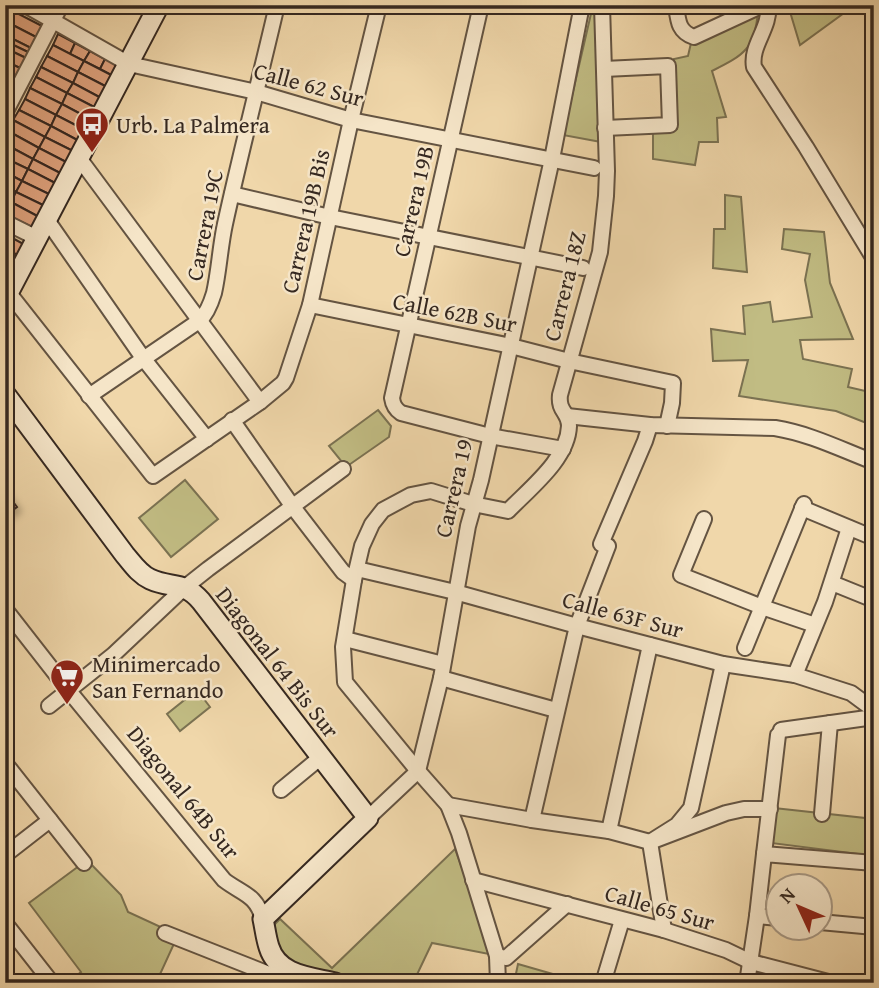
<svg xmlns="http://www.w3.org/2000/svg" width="879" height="988" font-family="'Gentium Book Plus',serif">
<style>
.green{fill:#c1bc83;stroke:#7b7252;stroke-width:2}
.building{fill:#dfa27d;stroke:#352820;stroke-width:2;filter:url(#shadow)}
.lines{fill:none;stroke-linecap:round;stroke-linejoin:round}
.street-casing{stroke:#645442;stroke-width:18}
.secondary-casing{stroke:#352820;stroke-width:23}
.street{stroke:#f5e5c8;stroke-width:14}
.secondary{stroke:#f5e5c8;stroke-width:19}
.labels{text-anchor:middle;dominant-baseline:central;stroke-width:5;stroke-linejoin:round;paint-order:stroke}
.street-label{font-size:23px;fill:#352820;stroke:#f5e5c8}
.poi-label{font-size:23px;fill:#352820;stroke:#f5e5c8;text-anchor:start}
</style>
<defs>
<filter id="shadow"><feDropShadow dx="4.5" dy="4.5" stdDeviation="3.5" flood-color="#0004"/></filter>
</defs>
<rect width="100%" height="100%" fill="#f0d7aa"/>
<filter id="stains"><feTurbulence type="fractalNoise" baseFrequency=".00286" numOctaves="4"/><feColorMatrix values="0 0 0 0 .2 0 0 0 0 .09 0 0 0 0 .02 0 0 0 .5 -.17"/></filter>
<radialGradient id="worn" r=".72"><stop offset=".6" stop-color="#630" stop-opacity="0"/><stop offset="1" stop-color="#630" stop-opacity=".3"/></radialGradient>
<!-- green -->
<g class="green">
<path d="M593,5H598L601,142L563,135Z"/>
<path d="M788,5H855L800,45Z"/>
<path d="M758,11C755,49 744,55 712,71L726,117L717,118L718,142H699L695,165L653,159V131L677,129L674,59L688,56L691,43Z"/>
<path d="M725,195L741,197L747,272L713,268L714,229H725Z"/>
<path d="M784,229L824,232L830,283L853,339L800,340L803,359L852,369L848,387L874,393V426L836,411L739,396L748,360L713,361L711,329L745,334L743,306L770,302L773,322L812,317L805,280L810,254L782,249Z"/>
<path d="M378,410L391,426L389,437L346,467L329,446Z"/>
<path d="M185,480L218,519L171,557L139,518Z"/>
<path d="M197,690L210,707L180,731L167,714Z"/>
<path d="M774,808L874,819V856L771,843Z"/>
<path d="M455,849L494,955L432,943L413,983H356L346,977L324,974L282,959L270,929L280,919L332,968Z"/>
<path d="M87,860L121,895L128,912L178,935L156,983H68L81,972L29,903Z"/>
<path d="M518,964L584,983H514Z"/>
</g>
<!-- building -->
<g class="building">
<path d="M11,10L42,26L36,37L5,21Z"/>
<path d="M5,21L36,37L31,48L5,35Z"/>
<path d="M58,34L75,43L70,54L53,45Z"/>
<path d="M5,35L31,48L28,52L5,41Z"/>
<path d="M5,41L28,52L26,58L5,48Z"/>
<path d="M75,43L90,51L84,61L70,54Z"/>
<path d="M53,45L84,61L78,72L47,56Z"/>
<path d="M5,48L26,58L20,68L5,61Z"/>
<path d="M90,51L105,59L100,69L84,61Z"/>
<path d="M47,56L78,72L73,83L41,67Z"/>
<path d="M105,59L120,66L115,77L100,69Z"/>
<path d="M5,61L20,68L14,79L5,75Z"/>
<path d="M84,61L115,77L109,88L78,72Z"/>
<path d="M41,67L73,83L67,93L36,77Z"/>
<path d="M78,72L109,88L103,99L73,83Z"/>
<path d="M5,75L14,79L9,90L5,88Z"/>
<path d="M36,77L67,93L62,104L30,88Z"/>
<path d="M73,83L103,99L98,109L67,93Z"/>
<path d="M30,88L62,104L56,115L25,99Z"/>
<path d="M67,93L98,109L92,120L62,104Z"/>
<path d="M25,99L56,115L51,126L19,110Z"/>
<path d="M62,104L92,120L87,131L56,115Z"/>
<path d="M19,110L51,126L45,137L13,120Z"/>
<path d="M56,115L87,131L81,142L51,126Z"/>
<path d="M13,120L45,137L39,148L8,131Z"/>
<path d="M51,126L81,142L75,152L45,137Z"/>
<path d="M8,131L39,148L33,159L5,144V136Z"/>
<path d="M45,137L75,152L70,164L39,148Z"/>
<path d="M5,144L33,159L28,169L5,158Z"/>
<path d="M39,148L70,164L64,175L33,159Z"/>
<path d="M5,158L28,169L22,181L5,172Z"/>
<path d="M33,159L64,175L59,185L28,169Z"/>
<path d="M28,169L59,185L53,196L22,181Z"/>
<path d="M5,172L22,181L16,192L5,186Z"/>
<path d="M22,181L53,196L47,207L16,192Z"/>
<path d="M5,186L16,192L11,202L5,200Z"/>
<path d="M16,192L47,207L41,218L11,202Z"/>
<path d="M11,202L41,218L36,229L5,214Z"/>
<path d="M5,234L27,246L21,257L5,248Z"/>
<path d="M5,248L21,257L16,267L5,262Z"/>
<path d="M5,262L16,267L10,278L5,276Z"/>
<path d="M5,491L17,507L5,516Z"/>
</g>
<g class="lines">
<!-- street casing -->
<g class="street-casing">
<g id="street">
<path d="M25,5L129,64L256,92L351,120L594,168"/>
<path d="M481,5L392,398C393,405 395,409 401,413L490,436L563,449"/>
<path d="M567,5L581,8"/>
<path d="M676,5C678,20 678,32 694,37L763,5"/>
<path d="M768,5C771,28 750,45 754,67L806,147L874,259"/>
<path d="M604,69L668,66L670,125L605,128"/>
<path d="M5,113L61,5"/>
<path d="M79,158L260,402"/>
<path d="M232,194L330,217L583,268"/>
<path d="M47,220L143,358L207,439"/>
<path d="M5,222L37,238"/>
<path d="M9,293L153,476L260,402L283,383L286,378L310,305L351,120L379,5"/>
<path d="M310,305L511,346L569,361L673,383L672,403L667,426"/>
<path d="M89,396L199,321C207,314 211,303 214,293C219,271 220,247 225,224C241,151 260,78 277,5"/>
<path d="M567,416L650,425L775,428C811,434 840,449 874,462"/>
<path d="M232,420L293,507L343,572L354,580"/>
<path d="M802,508L874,538"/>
<path d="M704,519L681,575L762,607L815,625"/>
<path d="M601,544L645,441L650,425"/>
<path d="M357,569L455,592L577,626L723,664L795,675L851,693L874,710"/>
<path d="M832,583L874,600"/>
<path d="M5,609L69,691L224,880C242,894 256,894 263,919"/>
<path d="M345,639L443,664"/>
<path d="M745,648L804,504"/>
<path d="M795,675L825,602L849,528"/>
<path d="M441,678L556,710"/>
<path d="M49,706L113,655L184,588L208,569L343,469"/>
<path d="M781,730L874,717"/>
<path d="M5,763L84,863"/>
<path d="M281,790L321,757"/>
<path d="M448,805L532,820L609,831L650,842L726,813L744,809H770"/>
<path d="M822,814L830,723"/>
<path d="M368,818L418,771L441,678L468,526L481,480L552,159L582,5"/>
<path d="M532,820L577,626L608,546"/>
<path d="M874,820V818"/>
<path d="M609,831L650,645"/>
<path d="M764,854L778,735"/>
<path d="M5,855L50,820"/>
<path d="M473,880L664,930L726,950L751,962L832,983"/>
<path d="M757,916L778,918"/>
<path d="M820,922L874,927"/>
<path d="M5,923L52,983"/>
<path d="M664,930L650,842L677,825L691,808L723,664"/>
<path d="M165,933L269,974L284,975L291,972"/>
<path d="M497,956L506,958L567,904"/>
<path d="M498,983L497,956L459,833L448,805L418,771L345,682L343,647L354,580L362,546L372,524L383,510L411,495L431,491L473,504L508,511C530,488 568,459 569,426C569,412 558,412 560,395L600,252L606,196L607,171L602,5"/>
<path d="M603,983L622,920"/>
<path d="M747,983L757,916L764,854L874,863"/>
</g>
</g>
<!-- secondary casing -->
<g class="secondary-casing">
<g id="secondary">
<path d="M5,299L159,5"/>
<path d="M5,394L125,555C132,563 139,574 150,579C171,589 183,580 201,601L368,818L263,919C265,928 266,938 269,947C278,976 310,977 335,983"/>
</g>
</g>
<!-- street -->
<use href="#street" class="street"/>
<!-- secondary -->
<use href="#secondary" class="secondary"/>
</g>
<!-- icons -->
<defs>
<g id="bus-pin" transform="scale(1.75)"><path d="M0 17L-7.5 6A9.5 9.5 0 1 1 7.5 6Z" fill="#8f2418" stroke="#f5e5c8"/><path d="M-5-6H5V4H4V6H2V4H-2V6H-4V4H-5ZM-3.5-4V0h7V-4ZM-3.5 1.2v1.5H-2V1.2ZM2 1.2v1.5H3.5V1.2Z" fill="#fff"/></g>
<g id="supermarket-pin" transform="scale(1.75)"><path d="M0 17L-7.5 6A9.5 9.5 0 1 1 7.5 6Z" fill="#8f2418" stroke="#f5e5c8"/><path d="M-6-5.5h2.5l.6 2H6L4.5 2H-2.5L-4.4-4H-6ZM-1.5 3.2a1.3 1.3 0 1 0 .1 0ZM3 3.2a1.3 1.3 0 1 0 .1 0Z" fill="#fff"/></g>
</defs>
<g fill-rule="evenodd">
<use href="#bus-pin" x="92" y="124"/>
<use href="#supermarket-pin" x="67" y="676"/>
</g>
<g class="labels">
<!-- street labels -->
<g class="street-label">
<text transform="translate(309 84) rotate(15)">Calle 62 Sur</text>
<text transform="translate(413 201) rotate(-77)">Carrera 19B</text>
<text transform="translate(305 221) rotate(-77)">Carrera 19B Bis</text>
<text transform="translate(204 225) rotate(-79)">Carrera 19C</text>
<text transform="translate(564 286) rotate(-76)">Carrera 18Z</text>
<text transform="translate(455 312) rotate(11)">Calle 62B Sur</text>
<text transform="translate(453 488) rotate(-77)">Carrera 19</text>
<text transform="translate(623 614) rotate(15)">Calle 63F Sur</text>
<text transform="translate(278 662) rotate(52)">Diagonal 64 Bis Sur</text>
<text transform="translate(184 792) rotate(51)">Diagonal 64B Sur</text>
<text transform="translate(660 907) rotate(16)">Calle 65 Sur</text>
</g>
<!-- poi labels -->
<g class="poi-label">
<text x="116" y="124">Urb. La Palmera</text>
<text x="92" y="663">Minimercado<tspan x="92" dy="26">San Fernando</tspan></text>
</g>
</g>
<!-- margin -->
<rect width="879" height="988" fill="none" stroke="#f0d7aa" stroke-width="28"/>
<rect x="7" y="7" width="865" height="974" fill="none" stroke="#352820" stroke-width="3.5"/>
<rect x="14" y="14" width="851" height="960" fill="none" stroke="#352820" stroke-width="2"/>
<!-- north arrow -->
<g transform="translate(799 907) rotate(314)"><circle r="33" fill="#f5e5c8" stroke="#a89985" stroke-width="2"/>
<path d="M0-5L12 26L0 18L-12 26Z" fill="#8f2418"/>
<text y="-10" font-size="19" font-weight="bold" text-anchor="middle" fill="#352820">N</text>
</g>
<rect width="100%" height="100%" filter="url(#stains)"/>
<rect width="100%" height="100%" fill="url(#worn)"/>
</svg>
